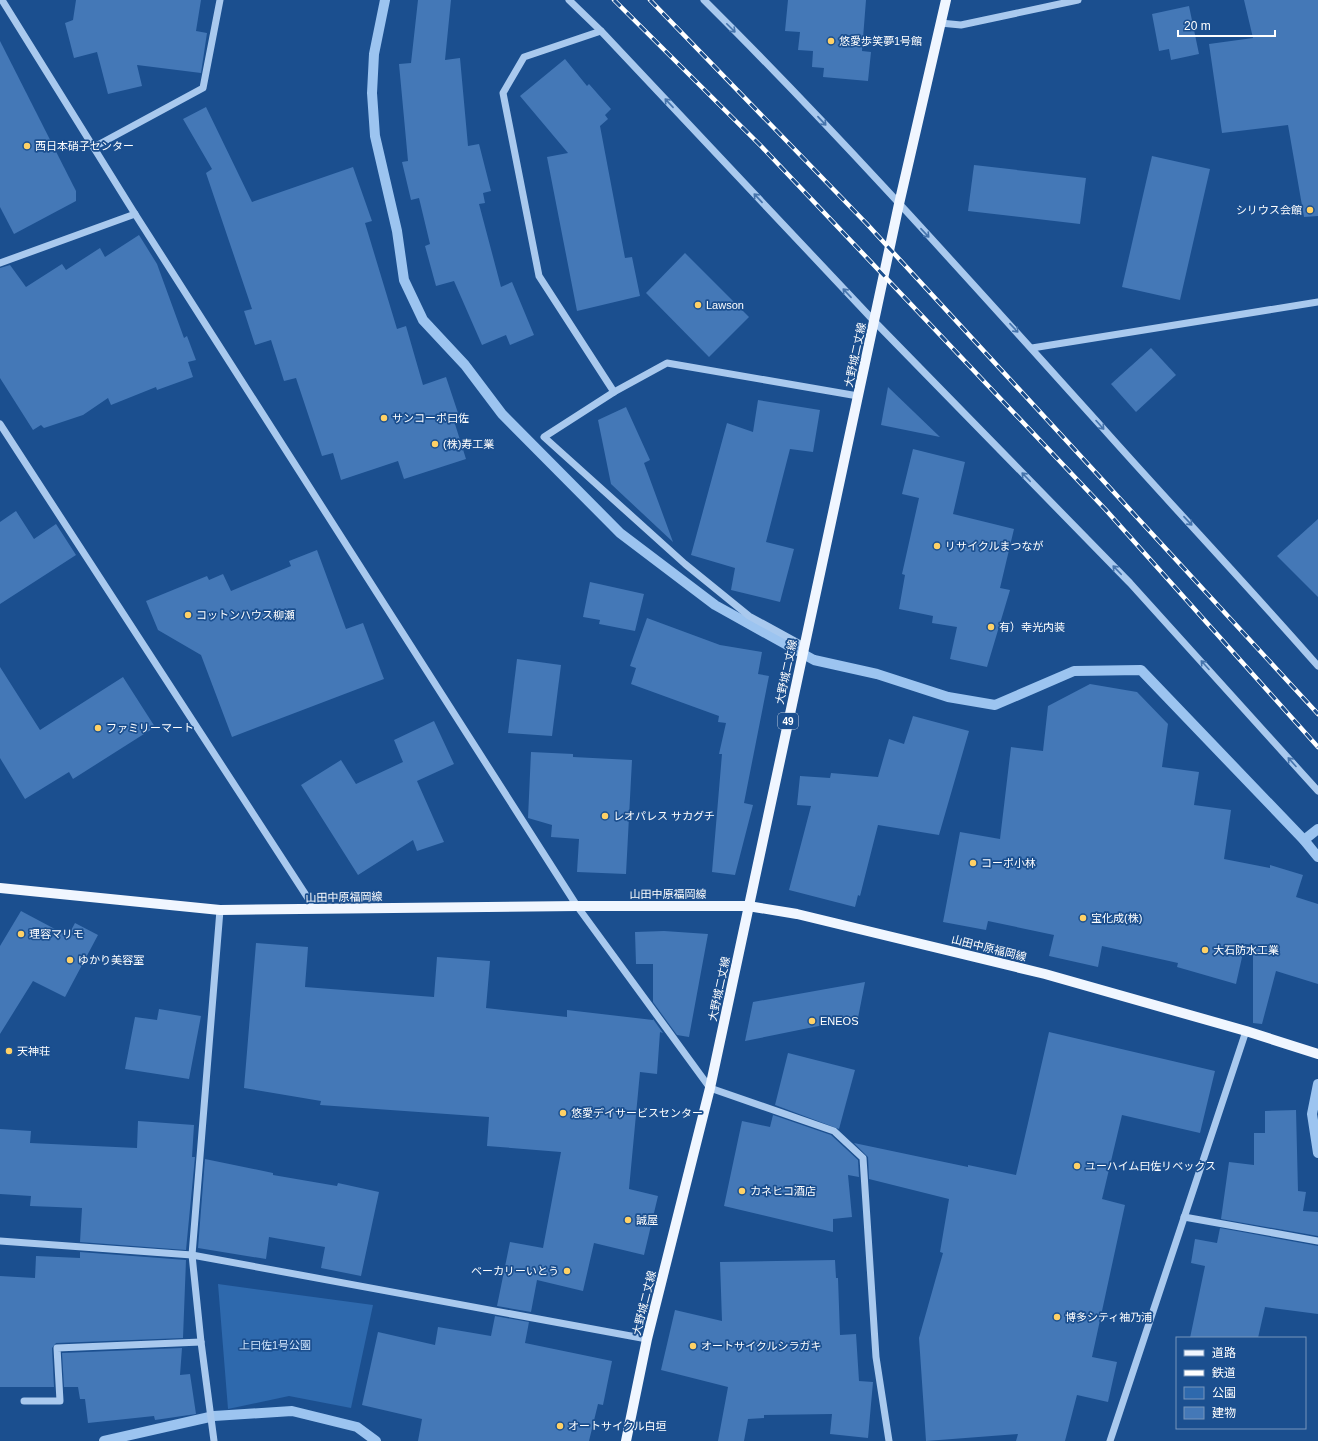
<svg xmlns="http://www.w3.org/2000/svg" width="1318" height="1441" font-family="Arial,'Noto Sans JP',sans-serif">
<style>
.green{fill:#2e69ad}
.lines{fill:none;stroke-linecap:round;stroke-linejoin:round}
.stream{stroke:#9cc4f0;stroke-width:10}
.building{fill:#4478b7}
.minor{stroke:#a9c9ee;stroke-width:7}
.major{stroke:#f0f6ff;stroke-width:10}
.rail-casing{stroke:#fff;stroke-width:4.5}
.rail{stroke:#1b4f8f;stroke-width:3;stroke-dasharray:9;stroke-linecap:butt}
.oneway{stroke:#4674ac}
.poi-dot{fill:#ffd166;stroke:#1b4f8f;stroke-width:1.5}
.labels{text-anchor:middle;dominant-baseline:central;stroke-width:3.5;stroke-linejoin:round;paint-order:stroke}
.shield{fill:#1b4f8f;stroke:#bbcadd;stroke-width:1}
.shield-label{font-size:10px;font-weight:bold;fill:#fff}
.poi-label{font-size:11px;fill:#fff;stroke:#1b4f8f;text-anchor:start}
.street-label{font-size:11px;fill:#fff;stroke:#1b4f8f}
.park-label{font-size:11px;fill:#cfe3fa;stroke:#1b4f8f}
</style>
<rect width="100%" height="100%" fill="#1b4f8f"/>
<!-- green -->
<path class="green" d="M218,1284L373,1305L351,1408L289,1396L228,1409Z"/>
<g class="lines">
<!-- stream -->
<g class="stream">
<path d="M385,0L374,54L372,93L375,136L397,231L404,280L423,320L465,365L502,414L620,533L715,605L814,660L877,674L948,697L995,705L1074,671L1141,670L1304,840L1318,857"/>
<path d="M1304,840L1318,829"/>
<path d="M1318,1084L1312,1114L1318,1153"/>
<path d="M104,1441L214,1416L292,1411L357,1427L376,1441"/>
</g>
</g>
<!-- building -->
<g class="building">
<path d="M76,0H201L196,31L207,33L201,73L137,65L142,86L108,94L97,52L74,58L65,23L73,20Z"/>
<path d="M418,0H451L445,60L460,58L468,146L479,144L491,191L483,193L485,203L479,204L501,287L512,282L534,335L510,345L506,335L482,345L454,281L436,286L425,246L430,244L419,198L411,200L402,162L408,161L399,64L411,63Z"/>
<path d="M788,0H866L862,51L871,52L868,81L823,77L824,68L812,67L813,51L798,50L800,32L785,31Z"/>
<path d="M1244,0H1318V216L1304,217L1288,125L1222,133L1209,44L1253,38Z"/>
<path d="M1189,6L1199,54L1171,60L1169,49L1159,51L1152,14Z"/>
<path d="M0,41L76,191V201L14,234L0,207Z"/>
<path d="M565,59L587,86L589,84L611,109L605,115L608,119L600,126L625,258L632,257L640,296L577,311L547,157L568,153L520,96Z"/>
<path d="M206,107L252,202L353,167L372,221L365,223L397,329L406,326L423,385L446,377L461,422L455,424L466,459L404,479L398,461L341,480L333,453L322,456L296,378L284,381L271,340L255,345L244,311L252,309L206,173L212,169L183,119Z"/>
<path d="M1152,156L1210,169L1180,300L1122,287Z"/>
<path d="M974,165L1086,178L1080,224L968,211Z"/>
<path d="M139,235L157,264L184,338L187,336L196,360L188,362L193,377L157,390L156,387L111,405L108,398L83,415L44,428L41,425L33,430L0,378V268L10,265L26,287L62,264L66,270L100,248L105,257Z"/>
<path d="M685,253L749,317L709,357L646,293Z"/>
<path d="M1151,348L1176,375L1136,412L1111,384Z"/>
<path d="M888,387L940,437L881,425Z"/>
<path d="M758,400L820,410L813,452L790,449L766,542L794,549L780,602L731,590L735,568L691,555L727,423L753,432Z"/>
<path d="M626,407L650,460L644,463L673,542L611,484L598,420Z"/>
<path d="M913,449L965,462L953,514L1014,529L1000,588L1010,590L987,667L950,659L957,627L932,623L933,616L899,609L905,575L902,574L919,498L902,494Z"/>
<path d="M16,511L34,539L56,524L76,555L0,604V522Z"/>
<path d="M1318,519V597L1277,556Z"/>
<path d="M317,550L346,629L363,623L384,679L232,737L201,655L158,630L146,601L207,576L209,580L223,574L231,591L291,566L289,561Z"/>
<path d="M590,582L644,594L635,631L599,624L600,620L583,617Z"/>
<path d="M647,618L720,645L762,652L758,674L769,676L744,803L753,805L735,875L712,872L722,754H719L726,723L718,722L719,716L631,684L636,668L630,666Z"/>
<path d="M517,659L561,665L552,736L508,733Z"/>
<path d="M0,667L40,730L123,677L155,727L73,779L69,772L25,799L0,758Z"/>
<path d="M1090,684L1137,692L1168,724L1162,767L1199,772L1194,805L1231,810L1224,859L1270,868V865L1303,875L1296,897L1318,904V984L1276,971L1262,1024L1253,1023V945L1245,944L1236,984L1177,967L1178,963L1102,946L1098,967L1049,956L1054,935L988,921L986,930L943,922L960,832L1000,839L1011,747L1043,751L1048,706Z"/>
<path d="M913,716L969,731L939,835L878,825L860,896L858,895L855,907L789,890L811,806L797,805L800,776L830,778L831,773L878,777L889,739L904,744Z"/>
<path d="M434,721L454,764L417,781L444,842L417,851L413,840L358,875L301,785L341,760L356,784L403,762L394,740Z"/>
<path d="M531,752L573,754V757L632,760L626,874L577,872L579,839L551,837L552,825L528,818Z"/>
<path d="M21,911L68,936L75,923L98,935L65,997L33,981L0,1034V946Z"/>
<path d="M664,931L708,934L689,1037L677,1035L653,1002V964H636L635,932Z"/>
<path d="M256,943L308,947L305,987L434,997L437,957L490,961L486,1008L567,1017V1010L653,1020V1019L663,1033L660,1032L657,1074L640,1072L629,1189L658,1196L644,1255L594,1243L583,1291L537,1280L531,1312L497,1306L510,1242L543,1248L561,1152L487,1146L489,1117L320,1105L321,1101L244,1088Z"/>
<path d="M865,982L858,1018L745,1041L753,1002Z"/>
<path d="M159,1009L201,1016L189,1079L125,1069L135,1017L157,1020Z"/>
<path d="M1049,1032L1215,1071L1200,1133L1122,1115L1102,1199L1125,1205L1092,1357L1117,1362L1108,1402L1077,1395L1065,1441H1016L1018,1434L926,1441L919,1338L943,1253L940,1252L949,1199L869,1179L868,1157L854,1143L968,1167V1165L1016,1175Z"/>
<path d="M788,1053L855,1070L839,1129L775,1105Z"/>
<path d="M1296,1110L1298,1191L1306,1192L1303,1211L1318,1212V1236L1221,1219L1229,1162L1254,1165V1133H1265V1111Z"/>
<path d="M773,1115L831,1135L858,1160L859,1177L848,1175L852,1217L833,1219V1232L724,1206L742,1121L770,1127Z"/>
<path d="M138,1121L194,1125L192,1157H195L186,1250L80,1242L82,1208L30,1206L31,1196L0,1194V1129L31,1131L30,1143L137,1148Z"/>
<path d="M205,1159L273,1173V1175L337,1186L338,1183L379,1192L361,1276L321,1268L325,1247L269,1237L266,1259L198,1248Z"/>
<path d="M1220,1228L1318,1246V1314L1265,1307L1258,1338H1190L1205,1266L1191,1263L1195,1239L1217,1243Z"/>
<path d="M80,1252L186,1260L183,1338L56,1343L52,1348L54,1387H0V1276L35,1278L36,1256L80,1258Z"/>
<path d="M835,1260L836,1278H838L840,1335L856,1334L859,1381L873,1382L868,1438L830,1434L832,1414L764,1415V1418L748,1419L744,1441H718L728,1387L661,1370L675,1310L722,1321L720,1262Z"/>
<path d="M495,1316L529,1322L525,1343L612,1361L603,1405L598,1404L589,1441H418L422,1419L362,1405L378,1332L435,1345L438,1327L491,1336Z"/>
<path d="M182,1348L180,1375L190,1374L196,1414L155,1420L154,1416L88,1423L85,1399H80L78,1387H64L62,1353Z"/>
</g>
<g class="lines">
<!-- minor -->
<g class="minor">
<path d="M2,0L135,214L577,906L710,1088L834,1131L863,1158L876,1357L889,1441"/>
<path d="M569,0L601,31L874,321L1130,583L1318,791"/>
<path d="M704,0C842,137 971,282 1101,426C1173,507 1247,585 1318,666"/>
<path d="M940,23L961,25L1078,0"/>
<path d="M601,31L524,57L503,93L539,276L614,392"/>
<path d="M94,147L203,88L220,0"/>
<path d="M0,263L135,214"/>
<path d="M1032,348L1318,302"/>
<path d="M0,424L315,909"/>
<path d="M804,646L749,616L685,564L544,437L614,392L667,363L858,396"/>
<path d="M1184,1217L1318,1241"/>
<path d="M0,1241L192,1255L647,1339"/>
<path d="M24,1401H60L57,1348L201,1342"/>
<path d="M214,1441L201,1342L192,1255L220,910"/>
<path d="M1110,1441L1246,1031"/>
</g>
<!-- major -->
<g class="major">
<path d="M0,888L220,910L577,906H748L797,914L1045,974L1246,1031L1318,1054"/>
<path d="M626,1441L647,1339L710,1088L899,204L946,0"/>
</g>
<!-- rail casing -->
<g class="rail-casing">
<g id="rail">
<path d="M614,0L761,146L1105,509L1318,747"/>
<path d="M650,0L866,223L1318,714"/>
</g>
</g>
<!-- rail -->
<use href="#rail" class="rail"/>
</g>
<!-- one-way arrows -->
<defs><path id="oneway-shaft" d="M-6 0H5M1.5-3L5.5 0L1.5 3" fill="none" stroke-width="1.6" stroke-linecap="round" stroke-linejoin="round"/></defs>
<g class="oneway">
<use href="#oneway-shaft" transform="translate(731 28) rotate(45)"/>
<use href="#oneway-shaft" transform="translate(669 103) rotate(-133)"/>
<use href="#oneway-shaft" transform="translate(822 121) rotate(47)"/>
<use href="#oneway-shaft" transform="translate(758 198) rotate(-133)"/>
<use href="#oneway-shaft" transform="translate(925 233) rotate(47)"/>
<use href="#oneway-shaft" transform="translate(847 293) rotate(-133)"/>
<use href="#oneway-shaft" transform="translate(1014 328) rotate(47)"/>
<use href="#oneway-shaft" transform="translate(1100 425) rotate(48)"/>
<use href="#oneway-shaft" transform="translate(1026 477) rotate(-134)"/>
<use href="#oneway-shaft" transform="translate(1188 521) rotate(47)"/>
<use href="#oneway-shaft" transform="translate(1117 570) rotate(-134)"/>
<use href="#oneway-shaft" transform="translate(1205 665) rotate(-132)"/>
<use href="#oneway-shaft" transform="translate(1292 762) rotate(-132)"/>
</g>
<!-- markers -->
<g class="poi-dot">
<circle cx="831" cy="41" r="4"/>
<circle cx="27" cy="146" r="4"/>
<circle cx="1310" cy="210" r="4"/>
<circle cx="698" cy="305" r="4"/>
<circle cx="384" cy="418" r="4"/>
<circle cx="435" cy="444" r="4"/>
<circle cx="937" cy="546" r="4"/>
<circle cx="188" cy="615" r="4"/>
<circle cx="991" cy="627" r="4"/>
<circle cx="98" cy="728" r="4"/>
<circle cx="605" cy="816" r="4"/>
<circle cx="973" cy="863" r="4"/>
<circle cx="1083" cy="918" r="4"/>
<circle cx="21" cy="934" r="4"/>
<circle cx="1205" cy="950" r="4"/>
<circle cx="70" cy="960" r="4"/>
<circle cx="812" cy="1021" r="4"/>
<circle cx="9" cy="1051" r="4"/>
<circle cx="563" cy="1113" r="4"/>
<circle cx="1077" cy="1166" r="4"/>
<circle cx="742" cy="1191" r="4"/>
<circle cx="628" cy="1220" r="4"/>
<circle cx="567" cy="1271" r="4"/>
<circle cx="1057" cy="1317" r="4"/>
<circle cx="693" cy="1346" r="4"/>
<circle cx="560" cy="1426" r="4"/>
</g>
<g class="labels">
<!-- shield labels -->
<rect class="shield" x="778" y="713" width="20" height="16" rx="3"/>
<g class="shield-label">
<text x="788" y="721">49</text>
</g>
<!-- poi labels -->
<g class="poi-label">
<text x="839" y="41">悠愛歩笑夢1号館</text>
<text x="35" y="146">西日本硝子センター</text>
<text x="1302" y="210" text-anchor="end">シリウス会館</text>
<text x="706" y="305">Lawson</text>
<text x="392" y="418">サンコーポ曰佐</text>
<text x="443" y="444">(株)寿工業</text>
<text x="945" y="546">リサイクルまつなが</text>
<text x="196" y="615">コットンハウス柳瀬</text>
<text x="999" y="627">有）幸光内装</text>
<text x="106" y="728">ファミリーマート</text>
<text x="613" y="816">レオパレス サカグチ</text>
<text x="981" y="863">コーポ小林</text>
<text x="1091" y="918">宝化成(株)</text>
<text x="29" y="934">理容マリモ</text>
<text x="1213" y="950">大石防水工業</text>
<text x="78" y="960">ゆかり美容室</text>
<text x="820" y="1021">ENEOS</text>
<text x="17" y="1051">天神荘</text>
<text x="571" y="1113">悠愛デイサービスセンター</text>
<text x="1085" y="1166">ユーハイム曰佐リベックス</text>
<text x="750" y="1191">カネヒコ酒店</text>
<text x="636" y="1220">誠屋</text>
<text x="559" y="1271" text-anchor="end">ベーカリーいとう</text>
<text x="1065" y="1317">博多シティ袖乃浦</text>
<text x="701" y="1346">オートサイクルシラガキ</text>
<text x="568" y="1426">オートサイクル白垣</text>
</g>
<!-- street labels -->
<g class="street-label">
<text transform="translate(855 355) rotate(-78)">大野城二丈線</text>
<text transform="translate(786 672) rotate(-78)">大野城二丈線</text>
<text x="668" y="894">山田中原福岡線</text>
<text transform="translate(344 897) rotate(-1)">山田中原福岡線</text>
<text transform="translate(989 948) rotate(14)">山田中原福岡線</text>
<text transform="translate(719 989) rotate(-78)">大野城二丈線</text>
<text transform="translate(644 1303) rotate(-76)">大野城二丈線</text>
</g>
<!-- park labels -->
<g class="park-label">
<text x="275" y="1345">上曰佐1号公園</text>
</g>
</g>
<!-- legend -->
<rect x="1176" y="1337" width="130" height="92" fill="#1b4f8f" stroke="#7695bc"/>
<rect x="1184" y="1350" width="20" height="6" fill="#f0f6ff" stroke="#7695bc"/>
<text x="1212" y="1357" font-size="12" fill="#ffffff">道路</text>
<rect x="1184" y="1370" width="20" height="6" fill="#ffffff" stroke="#7695bc"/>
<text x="1212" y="1377" font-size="12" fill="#ffffff">鉄道</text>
<rect x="1184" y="1387" width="20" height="12" fill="#2e69ad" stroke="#7695bc"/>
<text x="1212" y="1397" font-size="12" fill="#ffffff">公園</text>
<rect x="1184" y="1407" width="20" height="12" fill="#4478b7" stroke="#7695bc"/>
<text x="1212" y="1417" font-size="12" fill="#ffffff">建物</text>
<!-- scale -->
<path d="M1178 30v6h97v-6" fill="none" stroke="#ffffff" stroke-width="2"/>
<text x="1184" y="30" font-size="12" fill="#ffffff" stroke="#1b4f8f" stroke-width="3" paint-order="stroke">20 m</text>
</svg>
